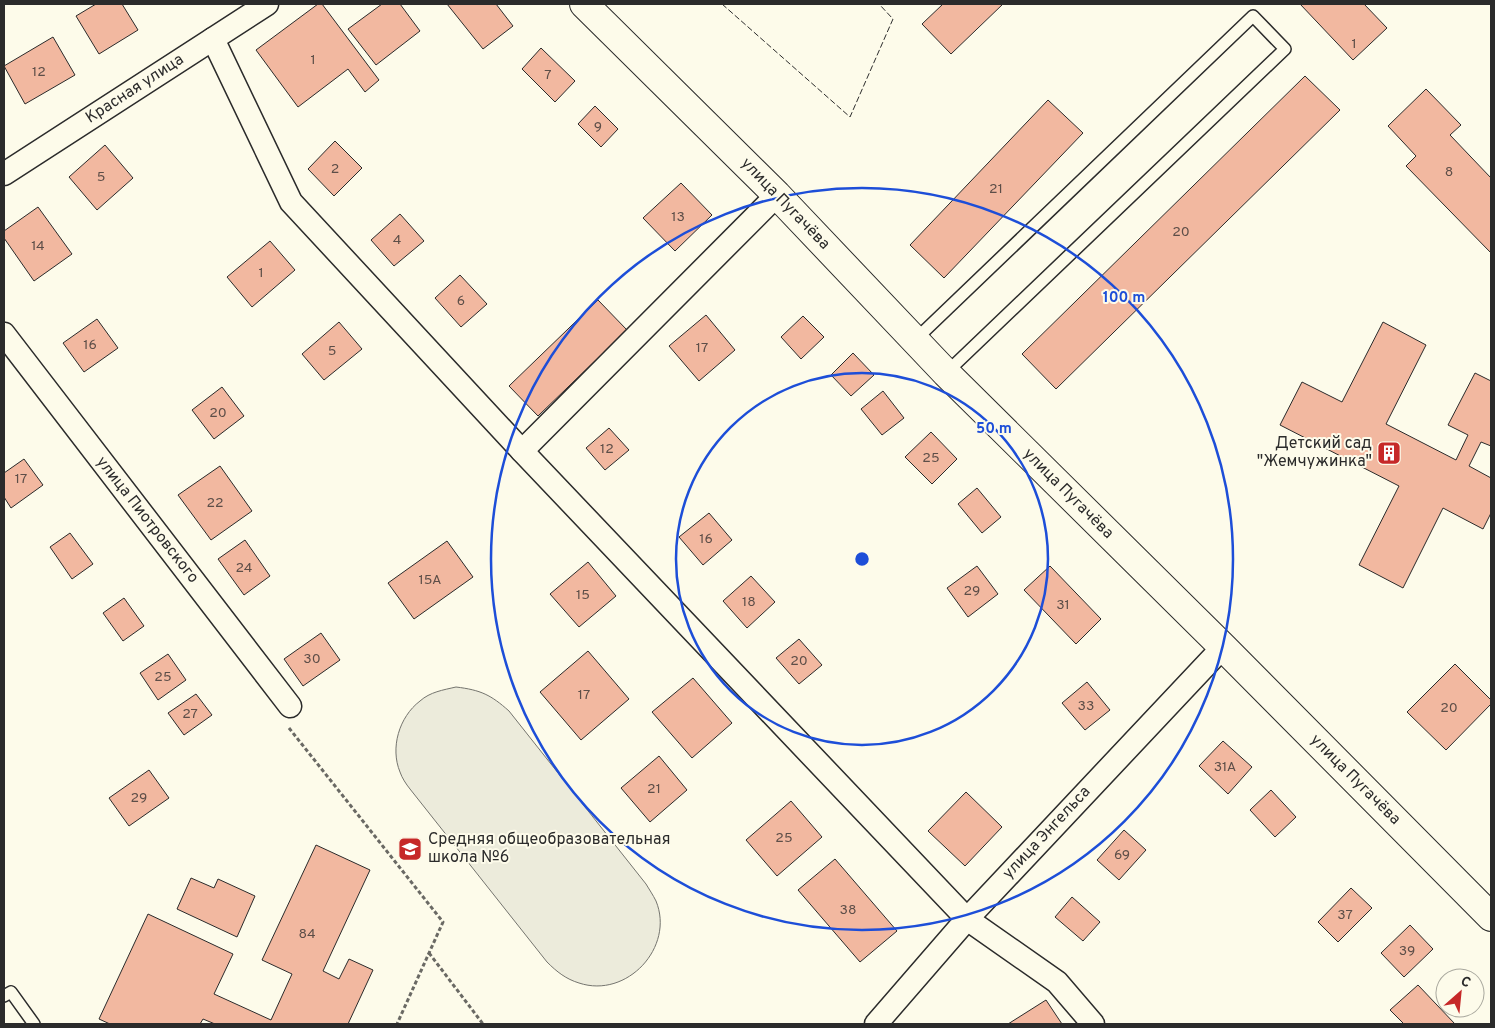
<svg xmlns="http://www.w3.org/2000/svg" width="1495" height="1028" font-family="Overpass,sans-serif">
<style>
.green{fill:#ecebdb;stroke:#74746e}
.building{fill:#f2b8a0;stroke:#2b2b2b}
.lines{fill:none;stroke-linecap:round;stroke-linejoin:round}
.lane-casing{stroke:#2b2b2b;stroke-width:14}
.street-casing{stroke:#2b2b2b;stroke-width:25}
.secondary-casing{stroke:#2b2b2b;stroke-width:30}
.path{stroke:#6a6964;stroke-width:3;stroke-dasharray:4 2.5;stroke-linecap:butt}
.lane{stroke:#fdfbea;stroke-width:11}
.street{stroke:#fdfbea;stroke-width:22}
.secondary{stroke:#fdfbea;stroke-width:28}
.fence{stroke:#2b2b2b;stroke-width:1;stroke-dasharray:6 2.5;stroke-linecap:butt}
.ring{fill:none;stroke:#1d4ed8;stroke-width:2.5}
.labels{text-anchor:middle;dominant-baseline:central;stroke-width:4;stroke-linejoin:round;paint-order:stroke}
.number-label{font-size:14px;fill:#5d4e48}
.street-label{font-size:16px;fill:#2b2b2b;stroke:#fdfbea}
.poi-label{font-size:16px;fill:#2b2b2b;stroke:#fdfbea;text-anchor:end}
.centre{fill:#1d4ed8;stroke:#fdfbea;stroke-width:2.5}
.ring-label{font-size:15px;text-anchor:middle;font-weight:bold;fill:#1d4ed8;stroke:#fdfbea;stroke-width:4;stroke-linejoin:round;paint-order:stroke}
</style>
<rect width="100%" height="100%" fill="#fdfbea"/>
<!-- green -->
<path class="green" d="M456,687C481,690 491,695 509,711L646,884C649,889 653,895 656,901C675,947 627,999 579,983C566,979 557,972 547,962L410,789C406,784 402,778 400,772C390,748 399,717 420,701C430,692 443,690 456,687Z"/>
<!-- building -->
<g class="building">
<path d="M96,4H122L138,30L99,54L76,16Z"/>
<path d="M318,4H322L379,80L365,92L348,69L298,107L256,50Z"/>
<path d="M382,4H400L420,31L376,65L348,29Z"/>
<path d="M447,4H496L513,26L483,49Z"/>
<path d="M943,4H1003L951,54L922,24Z"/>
<path d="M1300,4H1364L1387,28L1353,60Z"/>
<path d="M53,37L75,75L25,104L4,66Z"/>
<path d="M541,48L575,81L555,102L522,69Z"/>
<path d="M1305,76L1340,110L1056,389L1022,354Z"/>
<path d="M1426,89L1461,125L1450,135L1491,178V253L1406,166L1416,156L1388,126Z"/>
<path d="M1048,100L1083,133L944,278L910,245Z"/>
<path d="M595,106L618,129L601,147L578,124Z"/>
<path d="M335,141L362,168L334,196L308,169Z"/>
<path d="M105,145L133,178L97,210L69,177Z"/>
<path d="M681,183L712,215L675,251L643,218Z"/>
<path d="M38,207L72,254L34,281L4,238V231Z"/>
<path d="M400,214L424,241L394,266L371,240Z"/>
<path d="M270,241L295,270L252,307L227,277Z"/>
<path d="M460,275L487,304L461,327L435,298Z"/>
<path d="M598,300L627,330L538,416L509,386Z"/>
<path d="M706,315L735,350L699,381L669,346Z"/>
<path d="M803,316L824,337L801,359L781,337Z"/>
<path d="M97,319L118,348L84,372L63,343Z"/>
<path d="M339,322L362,349L324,380L302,354Z"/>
<path d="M1383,322L1426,345L1386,424L1456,460L1468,435L1448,425L1475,373L1491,381V446L1481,442L1469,466L1491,478V513L1483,529L1443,508L1403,588L1359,565L1399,486L1280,425L1302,382L1342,402Z"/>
<path d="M853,353L874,375L851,396L831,375Z"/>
<path d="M222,387L244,416L214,439L192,410Z"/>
<path d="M883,391L904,418L882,435L861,409Z"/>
<path d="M609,428L629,450L605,470L586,448Z"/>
<path d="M931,432L957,459L932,484L905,457Z"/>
<path d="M24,459L43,485L11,508L4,497V473Z"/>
<path d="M220,466L252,511L211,540L178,495Z"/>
<path d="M977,488L1001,517L982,533L958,504Z"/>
<path d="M709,513L732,540L703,565L679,537Z"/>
<path d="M70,533L93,564L72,579L50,547Z"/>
<path d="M245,540L270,576L244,595L218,559Z"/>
<path d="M447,541L473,577L414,619L388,583Z"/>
<path d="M588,562L616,596L579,627L550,594Z"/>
<path d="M977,566L998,594L968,617L947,588Z"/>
<path d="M1050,566L1101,619L1076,644L1024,590Z"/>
<path d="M751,576L775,602L747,628L723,601Z"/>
<path d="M124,598L144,626L123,641L103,613Z"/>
<path d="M321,633L340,660L303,686L284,659Z"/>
<path d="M799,639L822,665L799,684L776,658Z"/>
<path d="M588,651L629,699L581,740L540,692Z"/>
<path d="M168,654L186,680L158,700L140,673Z"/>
<path d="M1455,664L1491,700V704L1446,750L1407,712Z"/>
<path d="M693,678L732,723L692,758L652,712Z"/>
<path d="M1087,682L1110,710L1085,730L1062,703Z"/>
<path d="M196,694L212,715L184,735L168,713Z"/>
<path d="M1223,741L1252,767L1228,794L1199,766Z"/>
<path d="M659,756L687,790L650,822L621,788Z"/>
<path d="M149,770L169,798L129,826L109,798Z"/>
<path d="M1271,790L1296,817L1275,837L1250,810Z"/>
<path d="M966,792L1002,827L965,866L928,831Z"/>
<path d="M791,801L822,837L777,876L746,840Z"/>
<path d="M1124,830L1146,850L1119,880L1097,860Z"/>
<path d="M316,845L370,870L323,971L339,979L349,959L373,970L348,1024H215L203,1019L200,1024H110L99,1019L148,914L233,954L214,994L271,1020L292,974L262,960Z"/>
<path d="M835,859L897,931L860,962L798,890Z"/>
<path d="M191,878L214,888L218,879L255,896L237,937L177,909Z"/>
<path d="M1351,888L1372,908L1338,942L1318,922Z"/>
<path d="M1072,897L1100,922L1083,941L1055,917Z"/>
<path d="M1410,925L1433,949L1404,977L1381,953Z"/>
<path d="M1418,985L1455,1024H1404L1390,1010Z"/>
<path d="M1046,1000L1062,1024H1008Z"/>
</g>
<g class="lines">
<!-- lane casing -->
<g class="lane-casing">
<g id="lane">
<path d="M915,340L1253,16L1285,49L946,373"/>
<path d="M4,996L11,992L34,1024"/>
</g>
</g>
<!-- street casing -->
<g class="street-casing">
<g id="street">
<path d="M213,39L291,202L522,451L967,919L1057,982L1093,1024"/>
<path d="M4,174L267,4"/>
<path d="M4,334L290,706"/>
<path d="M522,451L777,195"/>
<path d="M876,1024L967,919L1223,647"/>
</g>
</g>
<!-- secondary casing -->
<g class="secondary-casing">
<path id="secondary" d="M584,4L777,195L946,373L1223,647L1491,917"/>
</g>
<!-- path -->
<g class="path">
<path d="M289,728L443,922L397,1024"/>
<path d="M429,953L483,1024"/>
</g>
<!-- lane -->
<use href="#lane" class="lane"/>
<!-- street -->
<use href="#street" class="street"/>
<!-- secondary -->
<use href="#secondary" class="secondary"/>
<!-- fence -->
<path class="fence" d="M722,4L850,117L893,19L879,4"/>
</g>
<!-- distance rings -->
<g class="ring">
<circle cx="862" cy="559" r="186"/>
<circle cx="862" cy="559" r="371"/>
</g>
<!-- icons -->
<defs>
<g id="building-square" transform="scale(1.25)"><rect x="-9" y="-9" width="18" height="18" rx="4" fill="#c62828" stroke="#fdfbea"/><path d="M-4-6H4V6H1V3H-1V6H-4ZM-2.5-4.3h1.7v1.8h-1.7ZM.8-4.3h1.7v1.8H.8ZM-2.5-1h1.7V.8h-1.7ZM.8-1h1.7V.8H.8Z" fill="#fff"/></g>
<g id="school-square" transform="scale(1.25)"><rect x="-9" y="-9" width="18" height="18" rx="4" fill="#c62828" stroke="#fdfbea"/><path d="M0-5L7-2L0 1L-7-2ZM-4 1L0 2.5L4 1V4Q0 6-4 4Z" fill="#fff"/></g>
</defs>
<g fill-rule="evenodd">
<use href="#building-square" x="1389" y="453"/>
<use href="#school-square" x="410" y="849"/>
</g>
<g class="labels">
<!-- number labels -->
<g class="number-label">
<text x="1354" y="44">1</text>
<text x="313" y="60">1</text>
<text x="39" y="72">12</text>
<text x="548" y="75">7</text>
<text x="598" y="127">9</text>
<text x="335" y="169">2</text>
<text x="1449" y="172">8</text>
<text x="101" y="177">5</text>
<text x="996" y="189">21</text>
<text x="678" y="217">13</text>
<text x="1181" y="232">20</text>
<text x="397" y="240">4</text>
<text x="38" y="246">14</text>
<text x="261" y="273">1</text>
<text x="461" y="301">6</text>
<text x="90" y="345">16</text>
<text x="702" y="348">17</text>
<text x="332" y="351">5</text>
<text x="218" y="413">20</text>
<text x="607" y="449">12</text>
<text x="931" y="458">25</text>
<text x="21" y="479">17</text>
<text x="215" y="503">22</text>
<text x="706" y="539">16</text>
<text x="244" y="568">24</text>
<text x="430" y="580">15А</text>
<text x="972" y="591">29</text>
<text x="583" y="595">15</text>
<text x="749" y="602">18</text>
<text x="1063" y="605">31</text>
<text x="312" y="659">30</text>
<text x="799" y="661">20</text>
<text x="163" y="677">25</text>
<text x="584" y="695">17</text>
<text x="1086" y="706">33</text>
<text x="1449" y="708">20</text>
<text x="190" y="714">27</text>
<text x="1225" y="767">31А</text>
<text x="654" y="789">21</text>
<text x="139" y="798">29</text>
<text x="784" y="838">25</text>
<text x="1122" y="855">69</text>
<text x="848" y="910">38</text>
<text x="1345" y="915">37</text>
<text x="307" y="934">84</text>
<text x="1407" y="951">39</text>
</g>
<!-- street labels -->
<g class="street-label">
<text transform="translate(135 89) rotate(-33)">Красная улица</text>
<text transform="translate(785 204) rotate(46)">улица Пугачёва</text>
<text transform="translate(1068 494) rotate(45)">улица Пугачёва</text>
<text transform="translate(147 520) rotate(52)">улица Пиотровского</text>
<text transform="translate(1355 780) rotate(45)">улица Пугачёва</text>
<text transform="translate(1047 833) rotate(-47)">улица Энгельса</text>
</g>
<!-- poi labels -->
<g class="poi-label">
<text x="1372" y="444">Детский сад<tspan x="1372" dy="18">"Жемчужинка"</tspan></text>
<text x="428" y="840" text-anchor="start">Средняя общеобразовательная<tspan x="428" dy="18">школа №6</tspan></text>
</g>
</g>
<circle cx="862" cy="559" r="8" class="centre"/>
<g class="ring-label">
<text x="1124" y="302">100 m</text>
<text x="994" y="433">50 m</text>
</g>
<!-- border -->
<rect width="1495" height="1028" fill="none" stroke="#2b2b2b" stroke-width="10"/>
<!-- north arrow -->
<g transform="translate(1460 993) rotate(27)"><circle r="24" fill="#fdfbea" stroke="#a9a89e"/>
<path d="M0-4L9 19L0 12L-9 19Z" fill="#c62828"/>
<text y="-8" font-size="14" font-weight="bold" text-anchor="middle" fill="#2b2b2b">С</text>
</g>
</svg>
